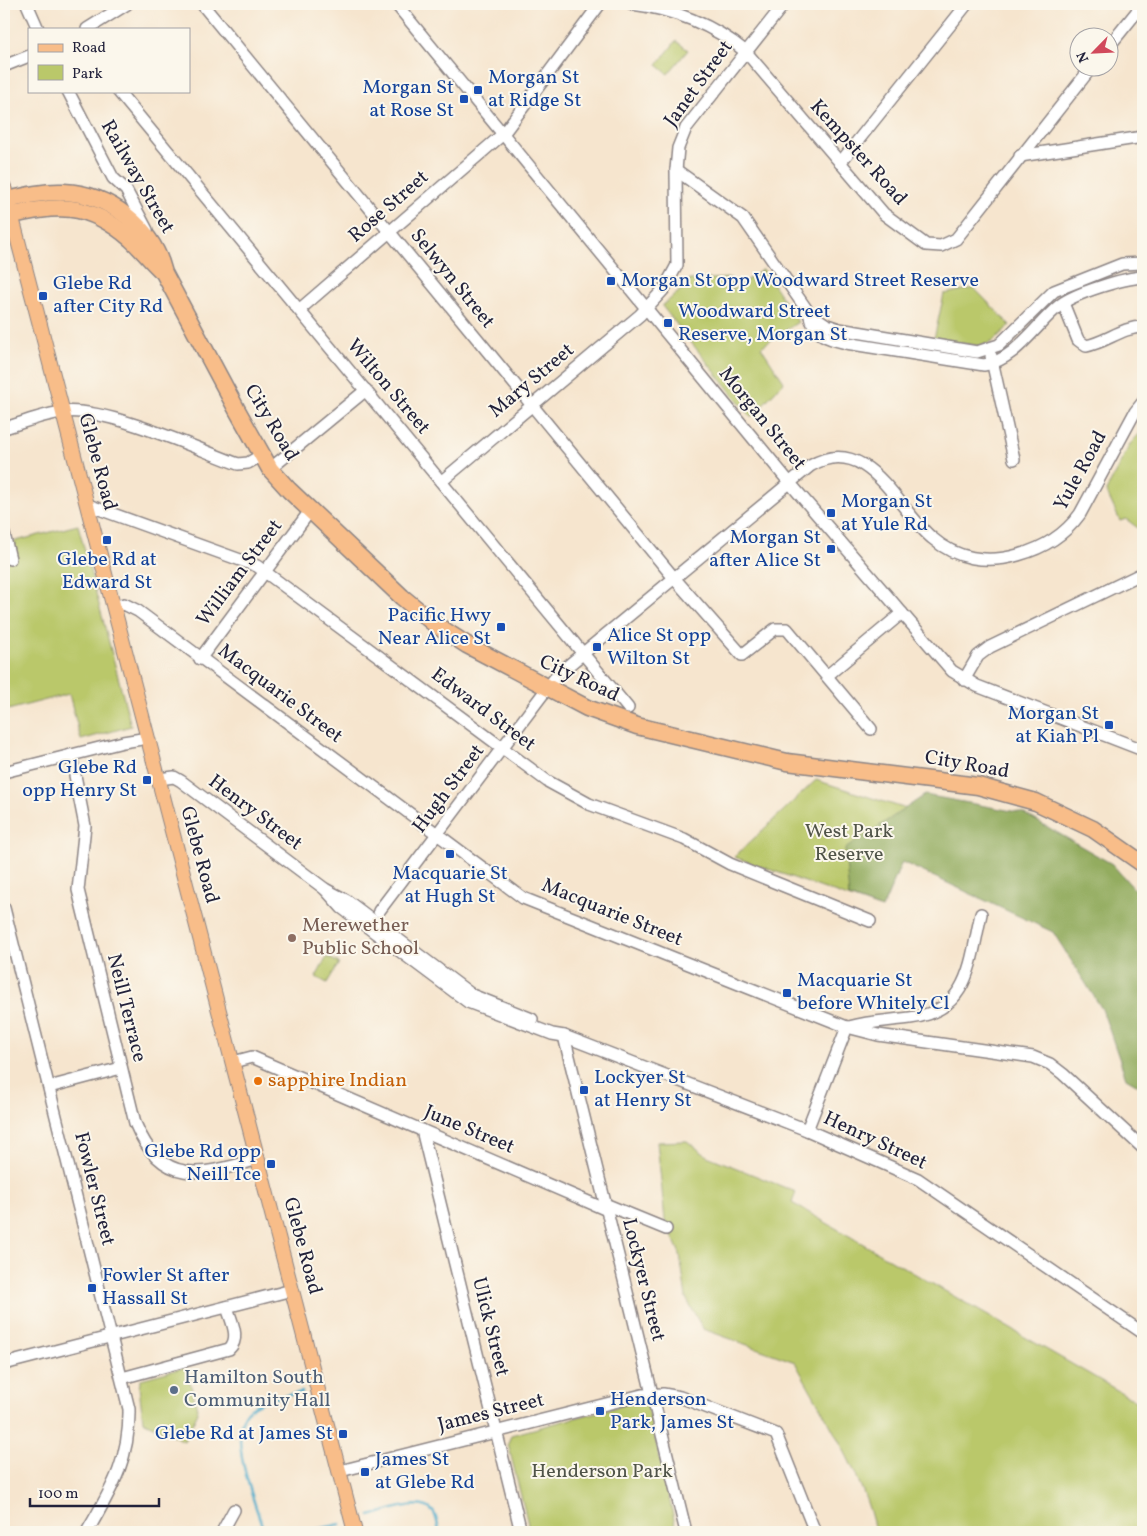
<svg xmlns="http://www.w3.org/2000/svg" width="1147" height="1536" font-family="Vollkorn,serif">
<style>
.green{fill:#bac86a;stroke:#6e7552}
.forest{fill:#93ac5e;stroke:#5a674c}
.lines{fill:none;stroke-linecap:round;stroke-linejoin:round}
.stream{stroke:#4babca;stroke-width:2.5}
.minor-casing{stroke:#8c8484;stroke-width:14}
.major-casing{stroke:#8c8484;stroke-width:16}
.highway-casing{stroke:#8c8484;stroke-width:19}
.minor{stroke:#fff;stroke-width:11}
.major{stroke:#f8bd89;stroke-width:14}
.highway{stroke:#f8bd89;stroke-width:16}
.transit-dot{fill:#1a4fb4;stroke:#fbf7ec;stroke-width:2}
.education-dot{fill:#8d6e63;stroke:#fbf7ec;stroke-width:2}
.food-dot{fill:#e8710a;stroke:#fbf7ec;stroke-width:2}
.service-dot{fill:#5c6f8a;stroke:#fbf7ec;stroke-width:2}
.labels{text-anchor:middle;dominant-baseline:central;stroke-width:4;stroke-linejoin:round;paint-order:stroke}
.transit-label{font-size:20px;fill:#164399;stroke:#fbf7ec;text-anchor:start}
.street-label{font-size:20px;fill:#22223b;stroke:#fbf7ec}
.park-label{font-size:20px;fill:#505449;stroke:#fbf7ec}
.education-label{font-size:20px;fill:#785e54;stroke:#fbf7ec;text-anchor:start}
.food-label{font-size:20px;fill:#c56008;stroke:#fbf7ec;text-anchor:start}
.service-label{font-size:20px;fill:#4e5e75;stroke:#fbf7ec;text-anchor:start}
</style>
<rect width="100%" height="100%" fill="#fbf7ec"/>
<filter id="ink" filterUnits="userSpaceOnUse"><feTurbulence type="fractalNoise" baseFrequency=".02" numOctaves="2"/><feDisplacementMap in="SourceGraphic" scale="10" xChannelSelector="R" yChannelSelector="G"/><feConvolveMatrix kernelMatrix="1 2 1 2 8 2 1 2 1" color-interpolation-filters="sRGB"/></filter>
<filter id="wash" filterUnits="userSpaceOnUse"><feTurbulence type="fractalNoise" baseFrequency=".0096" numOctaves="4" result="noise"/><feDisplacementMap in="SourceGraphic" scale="20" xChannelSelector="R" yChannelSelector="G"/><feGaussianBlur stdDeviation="1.12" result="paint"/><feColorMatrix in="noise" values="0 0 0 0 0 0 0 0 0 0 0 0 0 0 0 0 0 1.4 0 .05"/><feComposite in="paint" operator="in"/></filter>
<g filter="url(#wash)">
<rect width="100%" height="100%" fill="#f6e5ce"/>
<!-- green -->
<g class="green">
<path d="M676,41L688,50L668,74L657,65Z"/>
<path d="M763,269L798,322L761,347L784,382L751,417L662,306L688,284L689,280L731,278L732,290Z"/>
<path d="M974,288L1010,325L992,342L980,346L934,339L944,294Z"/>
<path d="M1143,430V532L1126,519L1120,521L1106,491L1130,444Z"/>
<path d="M78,525L131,726L81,740L69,694L4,711V544Z"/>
<path d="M816,780L922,814L882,909L734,857Z"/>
<path d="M327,957L339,963L327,983L316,977Z"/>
<path d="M687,1141L707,1156L796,1192L792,1203L1143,1405V1532H875C866,1479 821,1411 795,1362L703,1329L686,1298L680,1254L665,1220L657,1142Z"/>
<path d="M186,1367L198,1412L184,1441L143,1421L139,1387L141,1379Z"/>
<path d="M646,1399L677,1532H530L508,1444L511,1435Z"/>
</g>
<!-- forest -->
<path class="forest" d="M925,795L1023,813L1112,864L1143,899V1088L1126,1078L1102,1009L1053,932L902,862L882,909L849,897L845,849Z"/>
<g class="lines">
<!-- stream -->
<g class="stream">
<path d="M370,1516C386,1512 423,1496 434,1513C437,1518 438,1526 439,1532"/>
<path d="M264,1532C256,1504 223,1429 251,1408C265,1398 286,1396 302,1392"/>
<path d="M304,1532L341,1524"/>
</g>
</g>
</g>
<g filter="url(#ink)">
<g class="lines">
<!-- minor casing -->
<g class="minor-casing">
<g id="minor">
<path d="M27,4L38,29"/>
<path d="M202,4L674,578L742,655L775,629H787L871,729"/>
<path d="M396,4L789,482L952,671L977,686L1143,750"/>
<path d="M632,4C673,9 714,25 746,52L884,214L926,245L941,246L956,239L1091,68"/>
<path d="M87,29L127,4"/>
<path d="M1110,45L1143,4"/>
<path d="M4,66L29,56"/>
<path d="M68,91L113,178L126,190L147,230"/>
<path d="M118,91L628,708"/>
<path d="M1020,156L1143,137"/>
<path d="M840,163L967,4"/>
<path d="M676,170L743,218L809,313C814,335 826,338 846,343L984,365C1016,360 1036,324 1060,305C1075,293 1124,278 1143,277"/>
<path d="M1063,303L1078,340L1086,346C1107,342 1122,327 1143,327"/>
<path d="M299,310L503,134L600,4"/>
<path d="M809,313L827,325L839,329L977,352L999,345L1054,291L1122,264L1143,263"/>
<path d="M991,356L1014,459"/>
<path d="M4,428C23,423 43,414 63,412C106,407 195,448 238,464L248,463L262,455"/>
<path d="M270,469L366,390"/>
<path d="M442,481L640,315L664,289L677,265L676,170L678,148L686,128L784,4"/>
<path d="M88,505L257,566L547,781L589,804L684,839L730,864L870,921"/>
<path d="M4,534L10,559"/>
<path d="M115,606L124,604L138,611L523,898L847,1027L878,1035L1033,1057L1050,1064L1063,1074L1143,1148"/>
<path d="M200,659L310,511"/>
<path d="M828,675L902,613"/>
<path d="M964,680L978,656L990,647L1143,573"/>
<path d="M71,755L85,826L78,890L135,1123C162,1188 203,1175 258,1159"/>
<path d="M4,772L123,742L148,738"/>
<path d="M159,779L174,777L181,781L325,889L346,900L472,995L532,1019"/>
<path d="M325,889L342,908L468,1002L552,1034L564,1036L807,1130L918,1179L1143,1333"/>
<path d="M4,908L129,1409C130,1460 111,1490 87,1532"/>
<path d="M379,911L558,674L810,466C868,432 896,508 932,538C956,559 987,564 1018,555C1044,548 1064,536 1080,514L1135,412L1143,402"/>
<path d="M849,1027C870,1021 888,1021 910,1018C970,1011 970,962 981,914"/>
<path d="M564,1036L686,1532"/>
<path d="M233,1062L252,1057L607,1210"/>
<path d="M49,1087L121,1068"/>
<path d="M422,1130L521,1532"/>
<path d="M807,1130L847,1027"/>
<path d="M605,1204L666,1229"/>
<path d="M4,1364L292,1290"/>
<path d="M122,1378L229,1349C241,1338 231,1321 227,1307"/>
<path d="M340,1471L642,1395L663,1394L680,1397L776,1434L815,1532"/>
<path d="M222,1532L234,1510"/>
</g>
</g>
<!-- major casing -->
<g class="major-casing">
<path id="major" d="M4,187L355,1532"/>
</g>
<!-- highway casing -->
<g class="highway-casing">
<g id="highway">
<path d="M4,201C24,196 43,191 64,192C110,194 153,228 164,273L237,410L270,469L289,490L402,597L436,625L467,645L587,708L637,726L787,762L978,786L1036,802L1093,829L1143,864"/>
<path d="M4,217C57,205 86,200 131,239C142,249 150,260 161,270"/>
</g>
</g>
<!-- minor -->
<use href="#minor" class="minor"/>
<!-- major -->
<use href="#major" class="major"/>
<!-- highway -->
<use href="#highway" class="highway"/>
</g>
</g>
<!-- markers -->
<g class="transit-dot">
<rect x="473" y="85" width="10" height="10" rx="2.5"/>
<rect x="459" y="94" width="10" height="10" rx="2.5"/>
<rect x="606" y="276" width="10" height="10" rx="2.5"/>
<rect x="38" y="291" width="10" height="10" rx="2.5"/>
<rect x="663" y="318" width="10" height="10" rx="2.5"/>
<rect x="826" y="508" width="10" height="10" rx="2.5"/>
<rect x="102" y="535" width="10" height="10" rx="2.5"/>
<rect x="826" y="544" width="10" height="10" rx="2.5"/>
<rect x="496" y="622" width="10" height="10" rx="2.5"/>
<rect x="592" y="642" width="10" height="10" rx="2.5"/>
<rect x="1104" y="720" width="10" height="10" rx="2.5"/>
<rect x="142" y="775" width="10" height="10" rx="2.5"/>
<rect x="445" y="849" width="10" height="10" rx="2.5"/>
<rect x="782" y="988" width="10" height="10" rx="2.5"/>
<rect x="579" y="1085" width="10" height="10" rx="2.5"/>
<rect x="266" y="1159" width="10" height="10" rx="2.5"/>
<rect x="87" y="1283" width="10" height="10" rx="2.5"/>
<rect x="595" y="1406" width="10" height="10" rx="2.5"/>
<rect x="338" y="1429" width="10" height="10" rx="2.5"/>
<rect x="360" y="1467" width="10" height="10" rx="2.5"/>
</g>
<circle class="education-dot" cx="292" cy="938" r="5"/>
<circle class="food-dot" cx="258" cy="1081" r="5"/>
<circle class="service-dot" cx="174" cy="1390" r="5"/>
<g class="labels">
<!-- transit labels -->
<g class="transit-label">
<text x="488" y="78">Morgan St<tspan x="488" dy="23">at Ridge St</tspan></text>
<text x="454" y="88" text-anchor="end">Morgan St<tspan x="454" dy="23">at Rose St</tspan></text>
<text x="621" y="281">Morgan St opp Woodward Street Reserve</text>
<text x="53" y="284">Glebe Rd<tspan x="53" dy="23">after City Rd</tspan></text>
<text x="678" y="312">Woodward Street<tspan x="678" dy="23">Reserve, Morgan St</tspan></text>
<text x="841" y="502">Morgan St<tspan x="841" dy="23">at Yule Rd</tspan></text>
<text x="821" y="538" text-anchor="end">Morgan St<tspan x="821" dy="23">after Alice St</tspan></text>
<text x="107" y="560" text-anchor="middle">Glebe Rd at<tspan x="107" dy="23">Edward St</tspan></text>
<text x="491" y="616" text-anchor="end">Pacific Hwy<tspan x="491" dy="23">Near Alice St</tspan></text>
<text x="607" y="636">Alice St opp<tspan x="607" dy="23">Wilton St</tspan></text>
<text x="1099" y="714" text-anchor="end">Morgan St<tspan x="1099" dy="23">at Kiah Pl</tspan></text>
<text x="137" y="768" text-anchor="end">Glebe Rd<tspan x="137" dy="23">opp Henry St</tspan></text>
<text x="450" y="874" text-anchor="middle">Macquarie St<tspan x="450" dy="23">at Hugh St</tspan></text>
<text x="797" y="981">Macquarie St<tspan x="797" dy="23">before Whitely Cl</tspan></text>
<text x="594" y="1078">Lockyer St<tspan x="594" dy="23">at Henry St</tspan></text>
<text x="261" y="1152" text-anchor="end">Glebe Rd opp<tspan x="261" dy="23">Neill Tce</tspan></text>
<text x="102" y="1276">Fowler St after<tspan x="102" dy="23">Hassall St</tspan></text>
<text x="610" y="1400">Henderson<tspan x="610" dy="23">Park, James St</tspan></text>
<text x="333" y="1434" text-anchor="end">Glebe Rd at James St</text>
<text x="375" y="1460">James St<tspan x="375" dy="23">at Glebe Rd</tspan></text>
</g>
<!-- street labels -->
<g class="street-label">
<text transform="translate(699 84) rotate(-54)">Janet Street</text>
<text transform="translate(858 153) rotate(48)">Kempster Road</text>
<text transform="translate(137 177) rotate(60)">Railway Street</text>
<text transform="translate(389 207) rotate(-41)">Rose Street</text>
<text transform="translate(452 279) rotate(51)">Selwyn Street</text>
<text transform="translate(532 381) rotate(-40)">Mary Street</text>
<text transform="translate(388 387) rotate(50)">Wilton Street</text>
<text transform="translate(762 419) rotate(51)">Morgan Street</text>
<text transform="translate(271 423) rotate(59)">City Road</text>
<text transform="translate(97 462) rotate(75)">Glebe Road</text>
<text transform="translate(1081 471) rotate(-61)">Yule Road</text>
<text transform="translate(240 573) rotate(-53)">William Street</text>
<text transform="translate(579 679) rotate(25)">City Road</text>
<text transform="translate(280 694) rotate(37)">Macquarie Street</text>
<text transform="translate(483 710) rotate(37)">Edward Street</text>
<text transform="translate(967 765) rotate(10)">City Road</text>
<text transform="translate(449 789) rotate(-53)">Hugh Street</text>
<text transform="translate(255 813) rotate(37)">Henry Street</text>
<text transform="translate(199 855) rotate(75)">Glebe Road</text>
<text transform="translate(612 913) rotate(22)">Macquarie Street</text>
<text transform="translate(126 1008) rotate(76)">Neill Terrace</text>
<text transform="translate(469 1130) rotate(23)">June Street</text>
<text transform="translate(875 1141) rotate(25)">Henry Street</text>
<text transform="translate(94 1189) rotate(76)">Fowler Street</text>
<text transform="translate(302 1246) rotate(75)">Glebe Road</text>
<text transform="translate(643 1280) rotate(76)">Lockyer Street</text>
<text transform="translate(490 1327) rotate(76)">Ulick Street</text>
<text transform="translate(491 1413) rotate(-14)">James Street</text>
</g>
<!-- park labels -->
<g class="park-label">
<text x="849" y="832">West Park<tspan x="849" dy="23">Reserve</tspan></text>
<text x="602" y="1472">Henderson Park</text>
</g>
<!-- education labels -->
<g class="education-label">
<text x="302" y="926">Merewether<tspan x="302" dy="23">Public School</tspan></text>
</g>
<!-- food labels -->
<g class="food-label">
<text x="268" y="1081">sapphire Indian</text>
</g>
<!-- service labels -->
<g class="service-label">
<text x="184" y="1378">Hamilton South<tspan x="184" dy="23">Community Hall</tspan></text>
</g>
</g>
<!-- margin -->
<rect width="1147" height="1536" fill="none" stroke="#fbf7ec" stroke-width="20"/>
<!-- legend -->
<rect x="28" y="28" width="162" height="65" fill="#fbf7ec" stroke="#a4a2a5"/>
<rect x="38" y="44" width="25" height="8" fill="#f8bd89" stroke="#a4a2a5"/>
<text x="72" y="52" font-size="15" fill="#22223b">Road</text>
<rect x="38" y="65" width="25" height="15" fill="#bac86a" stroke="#a4a2a5"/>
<text x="72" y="78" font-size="15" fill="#22223b">Park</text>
<!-- north arrow -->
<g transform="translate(1094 52) rotate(246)"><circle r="24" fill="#fbf7ec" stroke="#a4a2a5"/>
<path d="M0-4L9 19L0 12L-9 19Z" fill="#d1495b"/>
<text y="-8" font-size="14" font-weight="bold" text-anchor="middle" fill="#22223b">N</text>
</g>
<!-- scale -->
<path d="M30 1498v8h129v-8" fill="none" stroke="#22223b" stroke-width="2.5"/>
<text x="38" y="1498" font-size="15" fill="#22223b" stroke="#fbf7ec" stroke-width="4" paint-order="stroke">100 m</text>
</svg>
